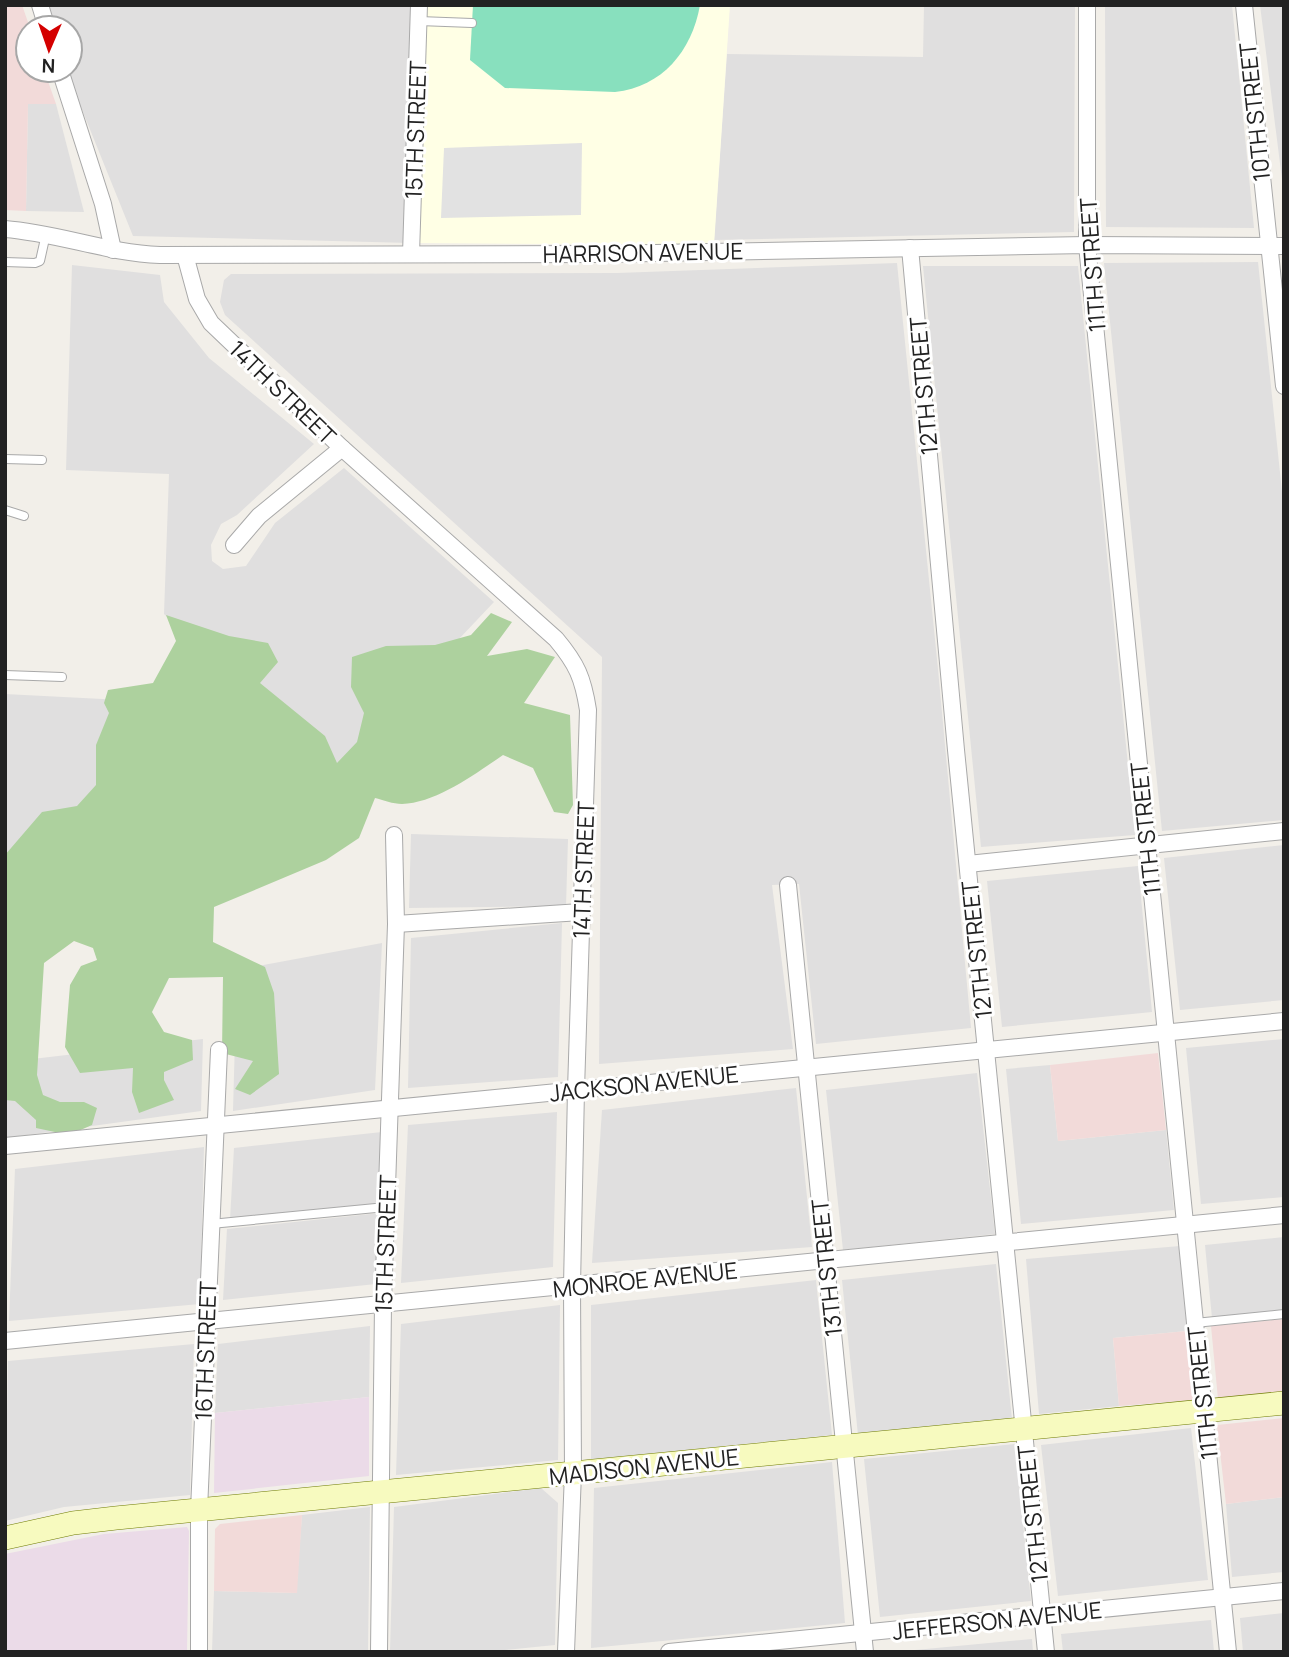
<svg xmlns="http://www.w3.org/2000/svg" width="1289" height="1657" font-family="Manrope,sans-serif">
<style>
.residential{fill:#e0dfdf}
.commercial{fill:#f2dad9}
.industrial{fill:#ebdbe8}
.education{fill:#ffffe5}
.forest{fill:#add19e}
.pitch{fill:#88e0be}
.parking{fill:#e2e2e2}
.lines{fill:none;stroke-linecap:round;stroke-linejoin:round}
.lane-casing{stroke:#a9a9a9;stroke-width:10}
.street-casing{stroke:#a9a9a9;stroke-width:18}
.secondary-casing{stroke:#707d05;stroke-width:24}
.lane{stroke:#fff;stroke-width:8}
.street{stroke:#fff;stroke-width:16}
.secondary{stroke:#f7fabf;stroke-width:23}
.labels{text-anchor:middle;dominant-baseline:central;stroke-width:6;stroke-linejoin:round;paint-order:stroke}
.street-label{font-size:23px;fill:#222;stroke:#fff}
</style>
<rect width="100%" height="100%" fill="#f2efe9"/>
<!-- residential -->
<g class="residential">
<path d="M40,5H419L411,243L133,236L66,70H70V28H49Z"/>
<path d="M924,5H1075L1074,232L714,240L727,54L923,57Z"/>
<path d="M1105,5H1232L1254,228L1106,227Z"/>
<path d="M1260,5H1284V195Z"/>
<path d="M28,103L56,104L84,212L26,211Z"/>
<path d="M1258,262L1284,511V820L1162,831L1104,263Z"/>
<path d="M897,263L938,669L971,1028L816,1044L799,884L772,885L793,1049L599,1064L602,657L225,315L220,302L224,280L231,274L617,273Z"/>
<path d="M72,265L160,275L164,302L209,358L314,444L237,515L221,524L211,545L212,561L223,569L246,566L275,523L344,468L494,602L334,771L164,614L169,474L66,470Z"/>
<path d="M923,266H1078L1135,835L981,847Z"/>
<path d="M5,694L161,702L27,911L24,1060L203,1039L201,1111L5,1138Z"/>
<path d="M411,834L568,839L566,906L409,908Z"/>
<path d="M1284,845V1000L1180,1010L1164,858Z"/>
<path d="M1138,866L1152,1012L1002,1027L987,881Z"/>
<path d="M562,923L558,1077L408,1088L411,938Z"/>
<path d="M382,943L375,1090L233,1111L237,970Z"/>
<path d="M1284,1039V1197L1201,1204L1186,1048Z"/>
<path d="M1050,1065L1058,1141L1166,1130L1174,1210L1021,1224L1006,1069Z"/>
<path d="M977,1073L995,1234L843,1250L826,1090Z"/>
<path d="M796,1088L812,1247L592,1263L602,1110Z"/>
<path d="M557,1112L553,1267L401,1283L408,1125Z"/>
<path d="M382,1132L379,1204L230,1220L234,1148Z"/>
<path d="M204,1147L200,1304L9,1321L15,1169Z"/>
<path d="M380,1213L376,1284L223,1300L227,1229Z"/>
<path d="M1284,1237V1311L1212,1318L1205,1245Z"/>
<path d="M1180,1246L1187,1331L1113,1338L1119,1406L1039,1414L1026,1259Z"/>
<path d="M996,1264L1012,1419L858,1435L842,1280Z"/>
<path d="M816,1280L832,1435L591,1460V1305Z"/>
<path d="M560,1305L558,1460L396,1475L401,1324Z"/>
<path d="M370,1326L369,1397L215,1413L218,1344Z"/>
<path d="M194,1344L190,1495L64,1507L5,1521L8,1361Z"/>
<path d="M1191,1428L1208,1580L1058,1596L1041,1445Z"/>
<path d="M1015,1444L1031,1601L880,1617L864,1459Z"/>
<path d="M832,1462L845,1623L591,1648L594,1488Z"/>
<path d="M541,1488L558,1503L555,1645L485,1652H390L394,1507Z"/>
<path d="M1284,1497V1572L1232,1577L1226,1504Z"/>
<path d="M370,1507L368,1652H212L214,1591L296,1593L302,1515Z"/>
<path d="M1284,1613V1652H1243L1240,1618Z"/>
<path d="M1211,1620L1214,1652H1063L1061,1634Z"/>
<path d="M1032,1639L1033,1652H894Z"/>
</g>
<!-- commercial -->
<g class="commercial">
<path d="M5,5H22L30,28H28V70H44L56,104H28L26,211L5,210Z"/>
<path d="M1158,1053L1166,1130L1058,1141L1050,1065Z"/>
<path d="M1284,1319V1392L1218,1399L1211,1326Z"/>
<path d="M1187,1331L1194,1400L1119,1406L1113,1338Z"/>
<path d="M1284,1418V1497L1226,1504L1217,1425Z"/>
<path d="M302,1515L297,1593L214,1591L215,1529L220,1524Z"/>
</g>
<!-- industrial -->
<g class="industrial">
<path d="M369,1397V1476L214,1493L215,1413Z"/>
<path d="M187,1527L189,1531L187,1652H5V1554L104,1534Z"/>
</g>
<!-- education -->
<path class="education" d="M419,5H730L714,245L411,243Z"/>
<!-- forest -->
<path class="forest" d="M491,613L512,622L487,656L527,649L555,657L524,703L570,715L573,805L568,814L554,812L533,768L503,755C475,774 436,803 402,804C393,804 383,800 375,798L359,838L326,860L214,907L213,942L265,967L274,993L279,1074L250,1095L235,1089L253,1061L222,1053L223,977L169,978L152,1012L164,1032L192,1040L193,1060L164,1072V1080L174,1100L139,1113L132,1092L133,1068L80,1073L65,1047L70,985L81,966L97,960L93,948L74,941L44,963L37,1075L43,1095L60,1102H84L97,1108L92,1125L69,1135L36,1128V1120L15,1101L5,1100V855L42,812L77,806L96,785V745L109,713L104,703L108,690L153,683L176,641L166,615L229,636L268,643L278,662L260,683L325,736L337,763L357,742L364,713L351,687L352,657L386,646L435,645L471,635Z"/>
<!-- pitch -->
<path class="pitch" d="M473,5H700C692,51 662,87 615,92L505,88L470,60Z"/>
<!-- parking -->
<path class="parking" d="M582,143L581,215L441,218L444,148Z"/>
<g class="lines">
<!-- lane casing -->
<g class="lane-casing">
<g id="lane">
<path d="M419,21L472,23"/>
<path d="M5,262L35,263L40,261L46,234"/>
<path d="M5,459L42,460"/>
<path d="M5,510L24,516"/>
<path d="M5,675L62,677"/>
<path d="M211,1224L386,1207"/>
<path d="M1195,1323L1284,1314"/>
</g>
</g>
<!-- street casing -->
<g class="street-casing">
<g id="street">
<path d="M40,5L47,28"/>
<path d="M1087,5V245L1228,1652"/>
<path d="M1244,5L1284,386"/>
<path d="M60,70L103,204L113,250"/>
<path d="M5,229C58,233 107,253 160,255L600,254L1087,245L1284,246"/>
<path d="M910,248L956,750L1046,1652"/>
<path d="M411,254L419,5"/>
<path d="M185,255L197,299L211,323L342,448L556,639C577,664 583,678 588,710L576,1090L572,1286L573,1473L566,1652"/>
<path d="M234,545L259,516L342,448"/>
<path d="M968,864L1284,831"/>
<path d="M788,885L865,1652"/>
<path d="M396,924L581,912"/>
<path d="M5,1146L1284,1021"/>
<path d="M5,1341L1284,1215"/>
<path d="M199,1652V1510L219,1050"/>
<path d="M379,1652L383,1304L396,924L394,835"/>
<path d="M669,1652L1284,1591"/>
</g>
</g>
<!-- secondary casing -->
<g class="secondary-casing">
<path id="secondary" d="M5,1538L73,1523L116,1518L1284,1403"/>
</g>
<!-- lane -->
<use href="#lane" class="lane"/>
<!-- street -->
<use href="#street" class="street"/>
<!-- secondary -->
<use href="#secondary" class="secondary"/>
</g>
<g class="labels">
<!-- street labels -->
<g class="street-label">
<text transform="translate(1254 112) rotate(-96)">10TH STREET</text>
<text transform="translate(415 130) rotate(-88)">15TH STREET</text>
<text transform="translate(643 252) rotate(-1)">HARRISON AVENUE</text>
<text transform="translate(1092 265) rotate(-94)">11TH STREET</text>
<text transform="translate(923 386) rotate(-95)">12TH STREET</text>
<text transform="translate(283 392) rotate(44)">14TH STREET</text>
<text transform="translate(1145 829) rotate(-96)">11TH STREET</text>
<text transform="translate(583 870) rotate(-88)">14TH STREET</text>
<text transform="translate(976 950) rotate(-96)">12TH STREET</text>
<text transform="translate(644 1083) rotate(-6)">JACKSON AVENUE</text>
<text transform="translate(385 1244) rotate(-88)">15TH STREET</text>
<text transform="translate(826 1268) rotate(-96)">13TH STREET</text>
<text transform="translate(645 1279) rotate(-6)">MONROE AVENUE</text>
<text transform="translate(205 1351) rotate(-88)">16TH STREET</text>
<text transform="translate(1202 1393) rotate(-96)">11TH STREET</text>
<text transform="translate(644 1466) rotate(-6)">MADISON AVENUE</text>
<text transform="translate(1032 1514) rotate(-96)">12TH STREET</text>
<text transform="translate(997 1620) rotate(-6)">JEFFERSON AVENUE</text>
</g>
</g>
<!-- border -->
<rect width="1289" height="1657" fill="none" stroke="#222222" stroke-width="14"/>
<!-- north arrow -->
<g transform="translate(49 49) rotate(182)"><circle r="33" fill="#ffffff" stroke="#a7a7a7" stroke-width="2"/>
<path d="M0-5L12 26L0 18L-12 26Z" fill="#d40000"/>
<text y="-10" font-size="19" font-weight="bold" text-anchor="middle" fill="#222222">N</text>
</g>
</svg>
